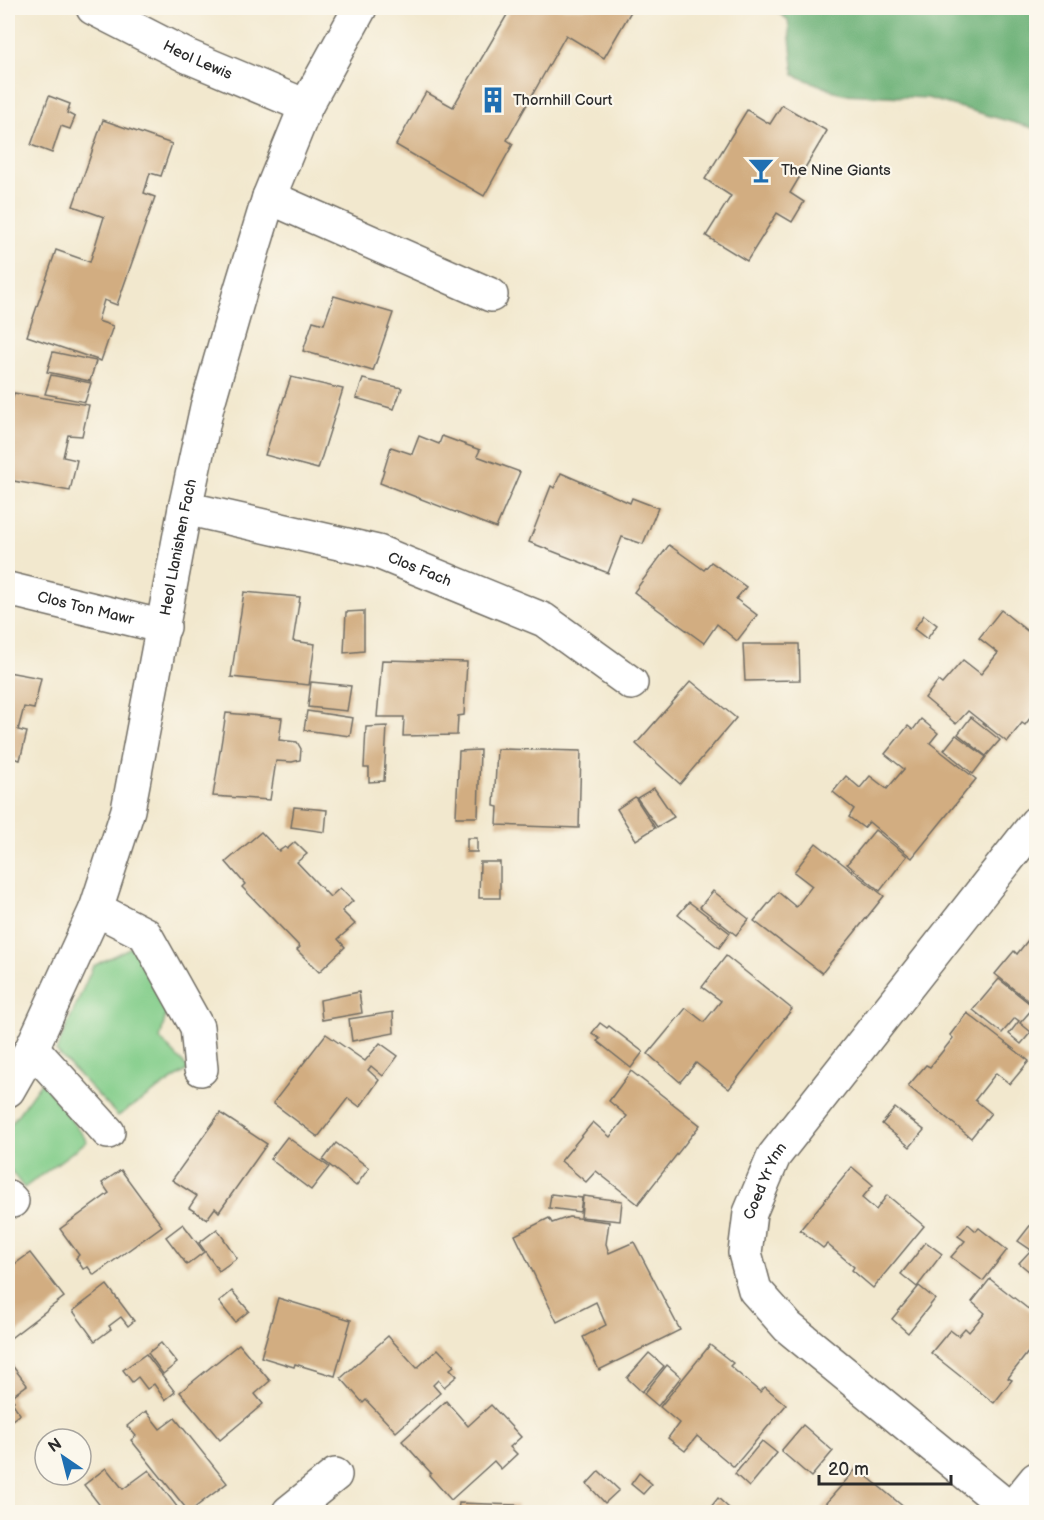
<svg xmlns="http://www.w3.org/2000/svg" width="1044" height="1520" font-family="'Balsamiq Sans',sans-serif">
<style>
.green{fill:#83cd8a;stroke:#577c5a;stroke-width:1.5}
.forest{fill:#6ab076;stroke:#4a6e50;stroke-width:1.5}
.building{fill:#d2ad81}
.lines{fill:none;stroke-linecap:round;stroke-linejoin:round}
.minor-casing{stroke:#716d64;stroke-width:36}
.minor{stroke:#fff;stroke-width:33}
.labels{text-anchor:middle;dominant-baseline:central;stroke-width:4.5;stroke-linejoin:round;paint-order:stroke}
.street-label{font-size:15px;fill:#2b2b2b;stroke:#fbf7ec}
.poi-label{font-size:15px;fill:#2b2b2b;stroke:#fbf7ec;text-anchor:start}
</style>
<rect width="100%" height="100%" fill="#fbf7ec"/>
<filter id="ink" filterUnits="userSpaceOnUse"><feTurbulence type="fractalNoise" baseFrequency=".0167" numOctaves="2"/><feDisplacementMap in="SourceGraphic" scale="12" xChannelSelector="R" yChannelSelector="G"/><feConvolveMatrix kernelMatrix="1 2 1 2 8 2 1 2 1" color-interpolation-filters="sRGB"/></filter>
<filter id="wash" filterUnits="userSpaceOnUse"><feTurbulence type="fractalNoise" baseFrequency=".008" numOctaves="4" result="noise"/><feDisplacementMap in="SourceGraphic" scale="24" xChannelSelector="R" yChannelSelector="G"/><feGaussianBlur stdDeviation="1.35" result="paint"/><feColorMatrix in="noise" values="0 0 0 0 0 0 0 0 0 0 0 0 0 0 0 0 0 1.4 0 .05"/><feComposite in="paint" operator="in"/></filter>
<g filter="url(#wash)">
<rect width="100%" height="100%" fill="#f2e8ce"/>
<!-- green -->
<g class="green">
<path d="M139,943L169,1002L160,1039L189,1069L118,1116L56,1051L93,966Z"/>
<path d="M42,1081L87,1141L24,1188L8,1167V1128Z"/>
</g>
<!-- forest -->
<path class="forest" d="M772,8H1036V129L927,98L842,94L794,75L788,20Z"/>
<g id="blocks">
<!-- building -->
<g class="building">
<path d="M511,8H633L604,58L566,35L507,140L513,144L484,196L396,145L426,92L453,107Z"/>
<path d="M49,96L70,104L67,113L75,117L70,129L61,126L52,153L31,145Z"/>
<path d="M782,105L827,131L790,193L804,202L792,222L777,213L747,261L706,236L731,196L705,179L747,110L770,124Z"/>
<path d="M103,120L172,144L161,176L150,173L144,193L155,197L117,305L104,300L98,321L113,326L101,361L27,336L56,250L90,262L104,217L73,206Z"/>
<path d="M334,296L393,313L373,371L303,351L313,321L324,324Z"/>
<path d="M53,352L96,361L90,381L47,372Z"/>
<path d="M51,375L91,383L85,402L45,394Z"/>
<path d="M291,377L343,389L318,469L265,455Z"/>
<path d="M363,379L402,388L394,409L356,398Z"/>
<path d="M14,393L89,405L82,436L68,435L63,457L77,460L70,491L8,480V409H10Z"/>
<path d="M419,436L439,444L442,436L480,450L477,456L520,472L496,528L380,483L391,447L412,454Z"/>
<path d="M561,473L630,503L632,498L658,508L643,544L622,537L608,573L529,542L551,486L554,488Z"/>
<path d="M669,545L704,570L711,562L746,587L736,599L757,615L737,641L717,624L704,643L634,592Z"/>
<path d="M244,592L300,597L293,641L315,644L309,685L231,677Z"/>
<path d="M1001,610L1036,638V704L1031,711L1034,713L1025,725L1022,723L1007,742L968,711L956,724L925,698L938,681L942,684L963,660L981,674L998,653L979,638Z"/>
<path d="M364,611V651L344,653L346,612Z"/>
<path d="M924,615L937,625L927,639L914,629Z"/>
<path d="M743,644H799L800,680L745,681Z"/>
<path d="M382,660L467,662L464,715L458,716L457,735L403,736L404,717H377Z"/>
<path d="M8,672L41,678L34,709L24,707L18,730L27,732L20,760L8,757Z"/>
<path d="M691,681L736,718L680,784L636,744Z"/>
<path d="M311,682L351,686L347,711L308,707Z"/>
<path d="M307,711L353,718L350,736L304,730Z"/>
<path d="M226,713L282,718L279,740L297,742L301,749L300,760L292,762L276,761L270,800L213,796Z"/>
<path d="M971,717L1000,740L986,756L958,734Z"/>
<path d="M921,719L938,733L930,743L976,779L912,858L869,822L864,828L849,817L854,809L833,792L846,776L860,788L870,776L887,789L904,769L885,754L908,726L913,730Z"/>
<path d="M387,726L384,781L369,782V768H364L366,727Z"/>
<path d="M956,735L986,757L973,774L944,750Z"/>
<path d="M497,749L581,751L579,828L497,825L498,807L494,806Z"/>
<path d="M480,750L478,817H456L459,751Z"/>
<path d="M654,788L674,817L657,827L637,798Z"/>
<path d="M635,797L655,828L636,840L617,809Z"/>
<path d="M294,807L327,810L325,832L291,827Z"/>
<path d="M875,830L907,856L880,891L847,864Z"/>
<path d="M261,832L279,851L285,847L287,849L295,842L307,854L297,862L330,897L340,888L353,901L342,911L355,924L338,939L345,947L319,972L297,950L300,947L242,887L245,884L226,862Z"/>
<rect x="467" y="838" width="10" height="14"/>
<path d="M816,843L884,896L822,973L754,921L778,892L796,907L812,886L794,872Z"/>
<path d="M480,862H500V898H479Z"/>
<path d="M713,891L749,919L736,935L700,907Z"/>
<path d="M689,902L730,933L719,948L678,915Z"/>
<path d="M1036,930V1007L995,974L1014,951L1017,954Z"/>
<path d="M726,956L792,1009L729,1089L696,1063L680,1082L648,1054L686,1008L704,1022L721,1001L702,987Z"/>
<path d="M999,979L1034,1007L1020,1023L1031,1032L1021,1044L1009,1034L1019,1021L1015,1018L1002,1033L973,1010Z"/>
<path d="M359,992L362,1013L322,1020L320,1000Z"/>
<path d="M393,1012L394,1033L352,1041L349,1019Z"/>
<path d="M967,1013L1029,1061L1010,1084L996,1073L975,1100L991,1113L971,1138L908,1086L926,1065L930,1067L953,1038L950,1035Z"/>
<path d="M600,1023L607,1028L609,1026L643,1052L631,1068L597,1041L600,1039L592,1033Z"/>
<path d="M326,1034L365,1061L380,1043L398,1056L383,1076L371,1066L368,1070L379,1080L360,1107L348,1098L318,1137L273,1103Z"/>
<path d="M631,1071L700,1125L638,1204L596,1171L586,1182L561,1161L593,1122L610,1137L627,1116L609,1101Z"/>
<path d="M895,1108L924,1130L910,1147L882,1124Z"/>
<path d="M220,1113L267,1144L219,1212L215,1208L207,1219L189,1208L197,1196L172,1180Z"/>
<path d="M287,1137L329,1167L311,1190L270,1159Z"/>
<path d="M336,1143L369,1168L356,1186L323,1160Z"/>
<path d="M852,1167L873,1185L862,1198L876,1210L887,1195L924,1226L873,1288L852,1270L854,1267L827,1244L823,1248L800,1230Z"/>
<path d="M121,1170L162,1226L94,1275L88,1267L83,1269L76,1258L79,1255L60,1229L109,1193L102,1183Z"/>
<path d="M551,1194L582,1198L580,1212L549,1208Z"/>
<path d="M583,1196L622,1201L620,1221L581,1217Z"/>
<path d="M569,1217L609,1222L606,1244L609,1253L634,1242L680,1330L599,1370L583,1337L606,1325L596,1302L557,1322L515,1235L549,1218L552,1223Z"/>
<path d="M1036,1218V1277L1019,1263L1031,1250L1018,1241Z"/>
<path d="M183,1224L204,1252L187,1265L166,1237Z"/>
<path d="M968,1224L976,1231L979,1228L1007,1250L983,1281L951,1257L965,1241L958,1236Z"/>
<path d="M217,1229L237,1258L219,1271L199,1243Z"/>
<path d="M926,1242L942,1254L917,1287L901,1274Z"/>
<path d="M30,1253L64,1297L8,1340V1269Z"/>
<path d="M990,1279L1036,1315V1349L1033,1346L1008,1378L1012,1380L994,1403L931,1353L950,1330L958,1336L965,1328L969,1332L985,1313L972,1302Z"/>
<path d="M107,1285L134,1321L128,1326L121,1317L109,1326L111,1329L95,1341L73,1311Z"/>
<path d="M919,1286L935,1299L908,1333L892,1319Z"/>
<path d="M232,1291L249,1311L235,1322L219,1302Z"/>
<path d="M278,1298L351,1320L335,1376L295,1364L294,1367L261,1357Z"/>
<path d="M388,1336L417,1368L438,1349L454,1366L450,1369L457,1376L444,1387L438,1380L433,1385L440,1393L396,1432L366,1400L363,1403L341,1378Z"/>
<path d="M161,1343L177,1363L163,1374L148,1353Z"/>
<path d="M239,1344L270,1381L255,1394L263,1404L220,1440L180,1392Z"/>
<path d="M710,1345L733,1363L730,1366L760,1392L765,1387L786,1405L734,1467L697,1436L685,1451L668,1438L679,1423L660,1407Z"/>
<path d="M649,1353L664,1366L642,1392L627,1378Z"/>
<path d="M146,1354L175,1392L165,1400L154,1384L147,1389L138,1377L132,1382L123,1370Z"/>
<path d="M8,1360L27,1385L11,1397L14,1401L12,1402L20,1414L8,1423Z"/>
<path d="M667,1365L681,1377L658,1406L644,1394Z"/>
<path d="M446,1401L468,1426L491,1405L521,1437L510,1447L517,1454L501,1469L494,1461L451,1500L429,1475L431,1473L402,1441Z"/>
<path d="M146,1411L160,1429L175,1418L227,1483L189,1512L131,1440L136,1436L127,1426Z"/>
<path d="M803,1425L833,1451L811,1477L781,1451Z"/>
<path d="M762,1441L777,1453L749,1487L735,1474Z"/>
<path d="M106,1468L123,1489L149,1470L181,1512H105L84,1485Z"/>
<path d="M857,1468L906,1509L903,1512H818Z"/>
<path d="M599,1471L619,1490L605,1503L587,1484Z"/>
<path d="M639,1473L652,1484L643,1494L631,1484Z"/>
<path d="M718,1498L729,1508L726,1512H716L710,1508Z"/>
<path d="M459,1503L517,1505L516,1512H458Z"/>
</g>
</g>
</g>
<g filter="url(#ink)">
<use href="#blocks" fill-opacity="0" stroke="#716d64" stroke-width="1.5"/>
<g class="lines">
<!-- minor casing -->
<g class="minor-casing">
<g id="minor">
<path id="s1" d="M93,8L187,56L306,106"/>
<path d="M269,197L491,295"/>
<path id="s2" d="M185,508L378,552L544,620L631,683"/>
<path id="s3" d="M8,589L164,627"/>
<path d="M96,909L145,934L197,1027L201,1069"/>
<path d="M32,1048L108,1132"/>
<path id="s4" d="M8,1090L32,1048L96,909L128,810L185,508L207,407L240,292L269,197L306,106L360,8"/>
<path d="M8,1197L12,1201"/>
<path id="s5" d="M1011,1510L788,1327L755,1290L745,1253L750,1213L774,1156L1036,823"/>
<path d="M289,1512L335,1475"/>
<path d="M1009,1512L1036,1479"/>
</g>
</g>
<!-- minor -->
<use href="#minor" class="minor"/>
</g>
</g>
<!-- icons -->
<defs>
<g id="building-bare" transform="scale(2.07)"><path d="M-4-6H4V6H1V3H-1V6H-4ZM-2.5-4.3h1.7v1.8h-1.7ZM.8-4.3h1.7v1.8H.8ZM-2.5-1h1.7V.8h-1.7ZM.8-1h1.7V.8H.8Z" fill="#1f6fb2" stroke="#fbf7ec" stroke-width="2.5" paint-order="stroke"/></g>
<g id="bar-bare" transform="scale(2.07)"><path d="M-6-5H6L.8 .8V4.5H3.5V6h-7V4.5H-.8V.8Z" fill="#1f6fb2" stroke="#fbf7ec" stroke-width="2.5" paint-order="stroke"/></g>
</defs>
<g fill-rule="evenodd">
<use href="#building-bare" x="493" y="100"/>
<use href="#bar-bare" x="761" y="170"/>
</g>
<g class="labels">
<!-- street labels -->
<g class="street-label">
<text stroke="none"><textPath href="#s1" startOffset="117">Heol Lewis</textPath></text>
<text stroke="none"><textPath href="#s4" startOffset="573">Heol Llanishen Fach</textPath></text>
<text stroke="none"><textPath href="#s2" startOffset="243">Clos Fach</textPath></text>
<text stroke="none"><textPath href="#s3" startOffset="80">Clos Ton Mawr</textPath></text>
<text stroke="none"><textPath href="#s5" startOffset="452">Coed Yr Ynn</textPath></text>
</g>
<!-- poi labels -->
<g class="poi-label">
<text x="513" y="100">Thornhill Court</text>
<text x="781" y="170">The Nine Giants</text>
</g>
</g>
<!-- margin -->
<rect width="1044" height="1520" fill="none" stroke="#fbf7ec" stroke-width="30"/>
<!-- north arrow -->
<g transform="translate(63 1457) rotate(325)"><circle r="28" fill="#fbf7ec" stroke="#a8a59f" stroke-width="1.5"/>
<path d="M0-4.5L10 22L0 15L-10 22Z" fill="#1f6fb2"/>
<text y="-9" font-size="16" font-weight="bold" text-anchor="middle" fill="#2b2b2b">N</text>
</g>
<!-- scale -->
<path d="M819 1475v9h132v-9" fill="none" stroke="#2b2b2b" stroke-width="3"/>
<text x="828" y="1475" font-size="18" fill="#2b2b2b" stroke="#fbf7ec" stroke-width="4.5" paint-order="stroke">20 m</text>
</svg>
